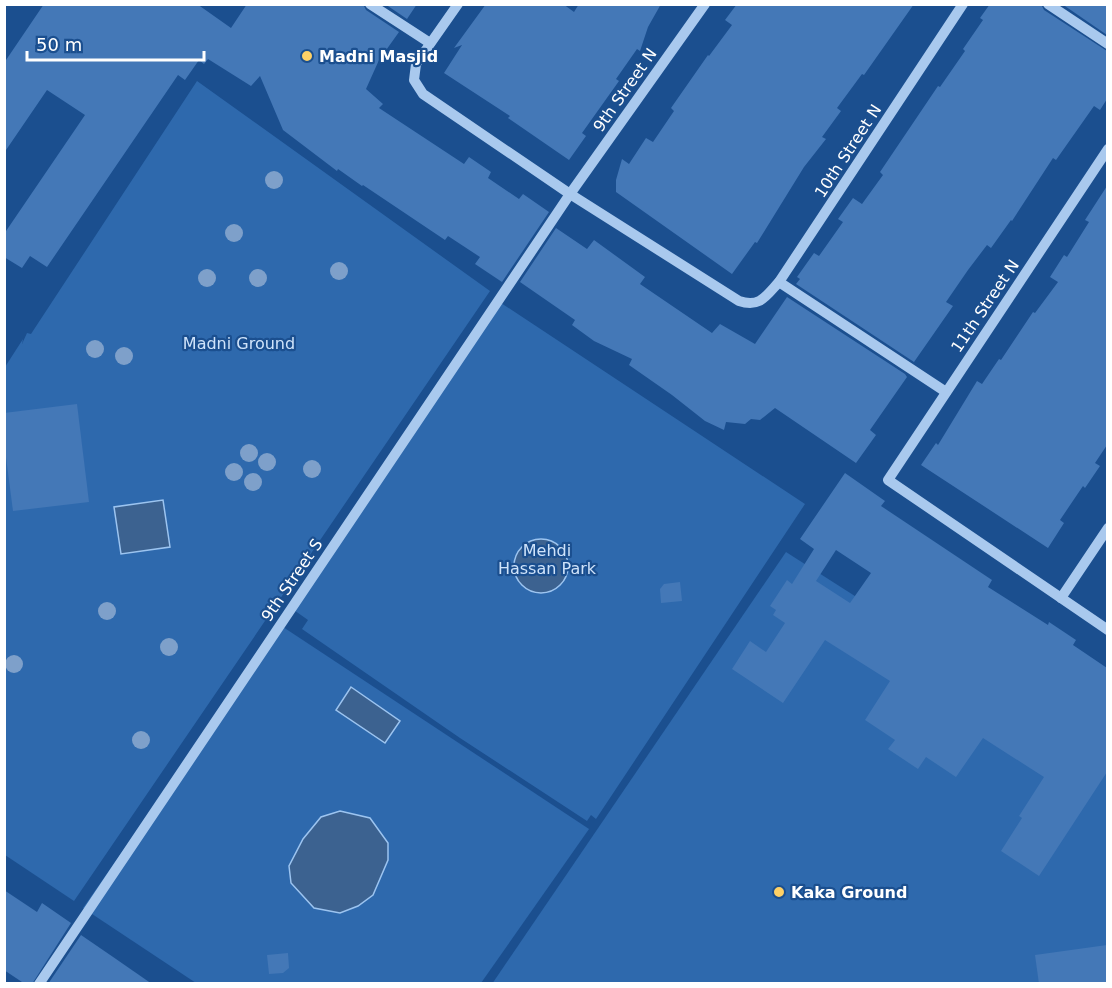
<svg xmlns="http://www.w3.org/2000/svg" width="1112" height="988" font-family="'DejaVu Sans',sans-serif">
<style>
.green{fill:#2e69ad}
.water{fill:#3c6290;stroke:#9cc4f0;stroke-width:1.5}
.building{fill:#4478b7;fill-rule:evenodd}
.lines{fill:none;stroke-linecap:round;stroke-linejoin:round}
.minor{stroke:#a9c9ee;stroke-width:10}
.tree{fill:#7ea0ca}
.poi-dot{fill:#ffd166;stroke:#1b4f8f;stroke-width:2}
.labels{text-anchor:middle;dominant-baseline:central;stroke-width:4.5;stroke-linejoin:round;paint-order:stroke}
.poi-label{font-size:16px;font-weight:bold;fill:#fff;stroke:#1b4f8f;text-anchor:start}
.street-label{font-size:16px;fill:#fff;stroke:#1b4f8f}
.park-label{font-size:16px;fill:#cfe3fa;stroke:#1b4f8f}
</style>
<rect width="100%" height="100%" fill="#1b4f8f"/>
<!-- green -->
<g class="green">
<path d="M197,81L490,291L74,901L5,855V367L23,339L22,344L27,333L31,334Z"/>
<path d="M498,301L805,504L596,819L591,815L587,821L460,738L302,629L308,620L291,608Z"/>
<path d="M786,552L1107,757V983L492,984Z"/>
<path d="M280,625L589,829L481,983H196L83,908Z"/>
</g>
<!-- water -->
<g class="water">
<path d="M163,500L170,547L121,554L114,507Z"/>
<circle cx="541" cy="566" r="27"/>
<path d="M351,687L400,721L385,743L336,710Z"/>
<path d="M340,811L370,818L388,843V860L373,895L358,906L340,913L314,908L291,883L289,866L303,839L321,817Z"/>
</g>
<!-- building -->
<g class="building">
<path d="M44,4H197L231,28L247,4H363L366,10L399,32L379,60L366,89L383,104L379,108L464,164L469,157L491,172L488,178L519,199L523,194L549,212L502,282L475,264L480,257L448,236L445,240L363,185L362,186L338,169L337,171L283,130L260,76L251,86L208,59L204,64L199,60L185,80L178,75L47,267L30,256L22,268L4,257V234L85,115L47,90L4,153V63Z"/>
<path d="M385,4H417L407,19Z"/>
<path d="M486,4H563L574,12L579,4H661L648,27L640,51L637,49L616,79L619,81L582,133L586,136L569,160L508,118L510,116L444,73L462,45L454,48Z"/>
<path d="M737,4H914L864,75L862,74L837,108L841,111L822,137L826,139L804,167L757,243L755,242L732,274L616,192V180L622,159L629,164L646,138L653,142L674,111L671,108L708,55L709,56L732,25L725,20Z"/>
<path d="M990,4H1041L1044,10L1107,51V99L1100,110L1094,106L1056,160L1053,158L1012,221L1011,220L991,248L987,245L968,270L946,302L953,306L914,362L796,284L800,279L797,277L814,253L819,256L843,222L838,219L853,198L862,204L883,175L880,172L938,86L940,87L965,51L963,49L983,20L980,18Z"/>
<path d="M1062,4H1107V35Z"/>
<path d="M1107,186V445L1095,463L1100,466L1085,488L1083,486L1060,520L1064,523L1048,548L921,465L936,443L938,445L977,381L982,384L999,359L1001,360L1033,312L1035,313L1058,282L1050,277L1064,255L1067,257L1089,222L1085,220Z"/>
<path d="M556,228L587,249L594,240L645,277L640,284L712,333L720,324L755,344L787,297L905,374L907,377L870,430L876,435L856,463L775,408L760,420L751,419L745,424L726,422L724,430L705,421L672,395L629,365L632,359L594,341L572,325L575,320L520,282Z"/>
<path d="M77,404L89,502L13,511L4,442V413Z"/>
<path d="M845,473L885,501L881,506L992,580L988,587L1048,625L1049,622L1076,640L1073,645L1107,668V772L1039,876L1001,851L1022,818L1019,816L1044,777L983,738L956,777L926,757L918,769L888,749L895,740L865,720L890,681L825,640L783,703L732,669L750,641L766,652L785,623L773,615L776,610L770,606L787,580L792,584L814,549L800,539ZM836,550L871,573L850,603L816,581Z"/>
<path d="M680,582L682,601L661,603L660,589L664,584Z"/>
<path d="M4,890L37,912L42,903L71,923L32,984H25L4,970Z"/>
<path d="M81,935L116,959L152,984H48Z"/>
<path d="M1107,945V984H1039L1035,955Z"/>
<path d="M288,953L289,968L283,973L269,974L267,955Z"/>
</g>
<g class="lines">
<!-- minor -->
<g class="minor">
<path d="M370,4L430,43"/>
<path d="M458,4L416,64L414,80L423,94L570,194L739,301C760,308 766,296 779,282L963,4"/>
<path d="M1048,4L1108,44"/>
<path d="M1108,149L888,480L1108,630"/>
<path d="M779,282L946,392"/>
<path d="M1061,598L1108,528"/>
<path d="M39,984L570,194L705,4"/>
</g>
</g>
<!-- trees -->
<g class="tree">
<circle cx="274" cy="180" r="9"/>
<circle cx="234" cy="233" r="9"/>
<circle cx="339" cy="271" r="9"/>
<circle cx="207" cy="278" r="9"/>
<circle cx="258" cy="278" r="9"/>
<circle cx="95" cy="349" r="9"/>
<circle cx="124" cy="356" r="9"/>
<circle cx="249" cy="453" r="9"/>
<circle cx="267" cy="462" r="9"/>
<circle cx="312" cy="469" r="9"/>
<circle cx="234" cy="472" r="9"/>
<circle cx="253" cy="482" r="9"/>
<circle cx="107" cy="611" r="9"/>
<circle cx="169" cy="647" r="9"/>
<circle cx="14" cy="664" r="9"/>
<circle cx="141" cy="740" r="9"/>
</g>
<!-- markers -->
<g class="poi-dot">
<circle cx="307" cy="56" r="6"/>
<circle cx="779" cy="892" r="6"/>
</g>
<g class="labels">
<!-- poi labels -->
<g class="poi-label">
<text x="319" y="56">Madni Masjid</text>
<text x="791" y="892">Kaka Ground</text>
</g>
<!-- street labels -->
<g class="street-label">
<text transform="translate(625 90) rotate(-55)">9th Street N</text>
<text transform="translate(848 151) rotate(-57)">10th Street N</text>
<text transform="translate(985 306) rotate(-56)">11th Street N</text>
<text transform="translate(292 580) rotate(-56)">9th Street S</text>
</g>
<!-- park labels -->
<g class="park-label">
<text x="239" y="343">Madni Ground</text>
<text x="547" y="550">Mehdi<tspan x="547" dy="18">Hassan Park</tspan></text>
</g>
</g>
<!-- border -->
<rect width="1112" height="988" fill="none" stroke="#ffffff" stroke-width="12"/>
<!-- scale -->
<path d="M27 51v9h177v-9" fill="none" stroke="#ffffff" stroke-width="3"/>
<text x="36" y="51" font-size="18" fill="#ffffff" stroke="#1b4f8f" stroke-width="4.5" paint-order="stroke">50 m</text>
</svg>
